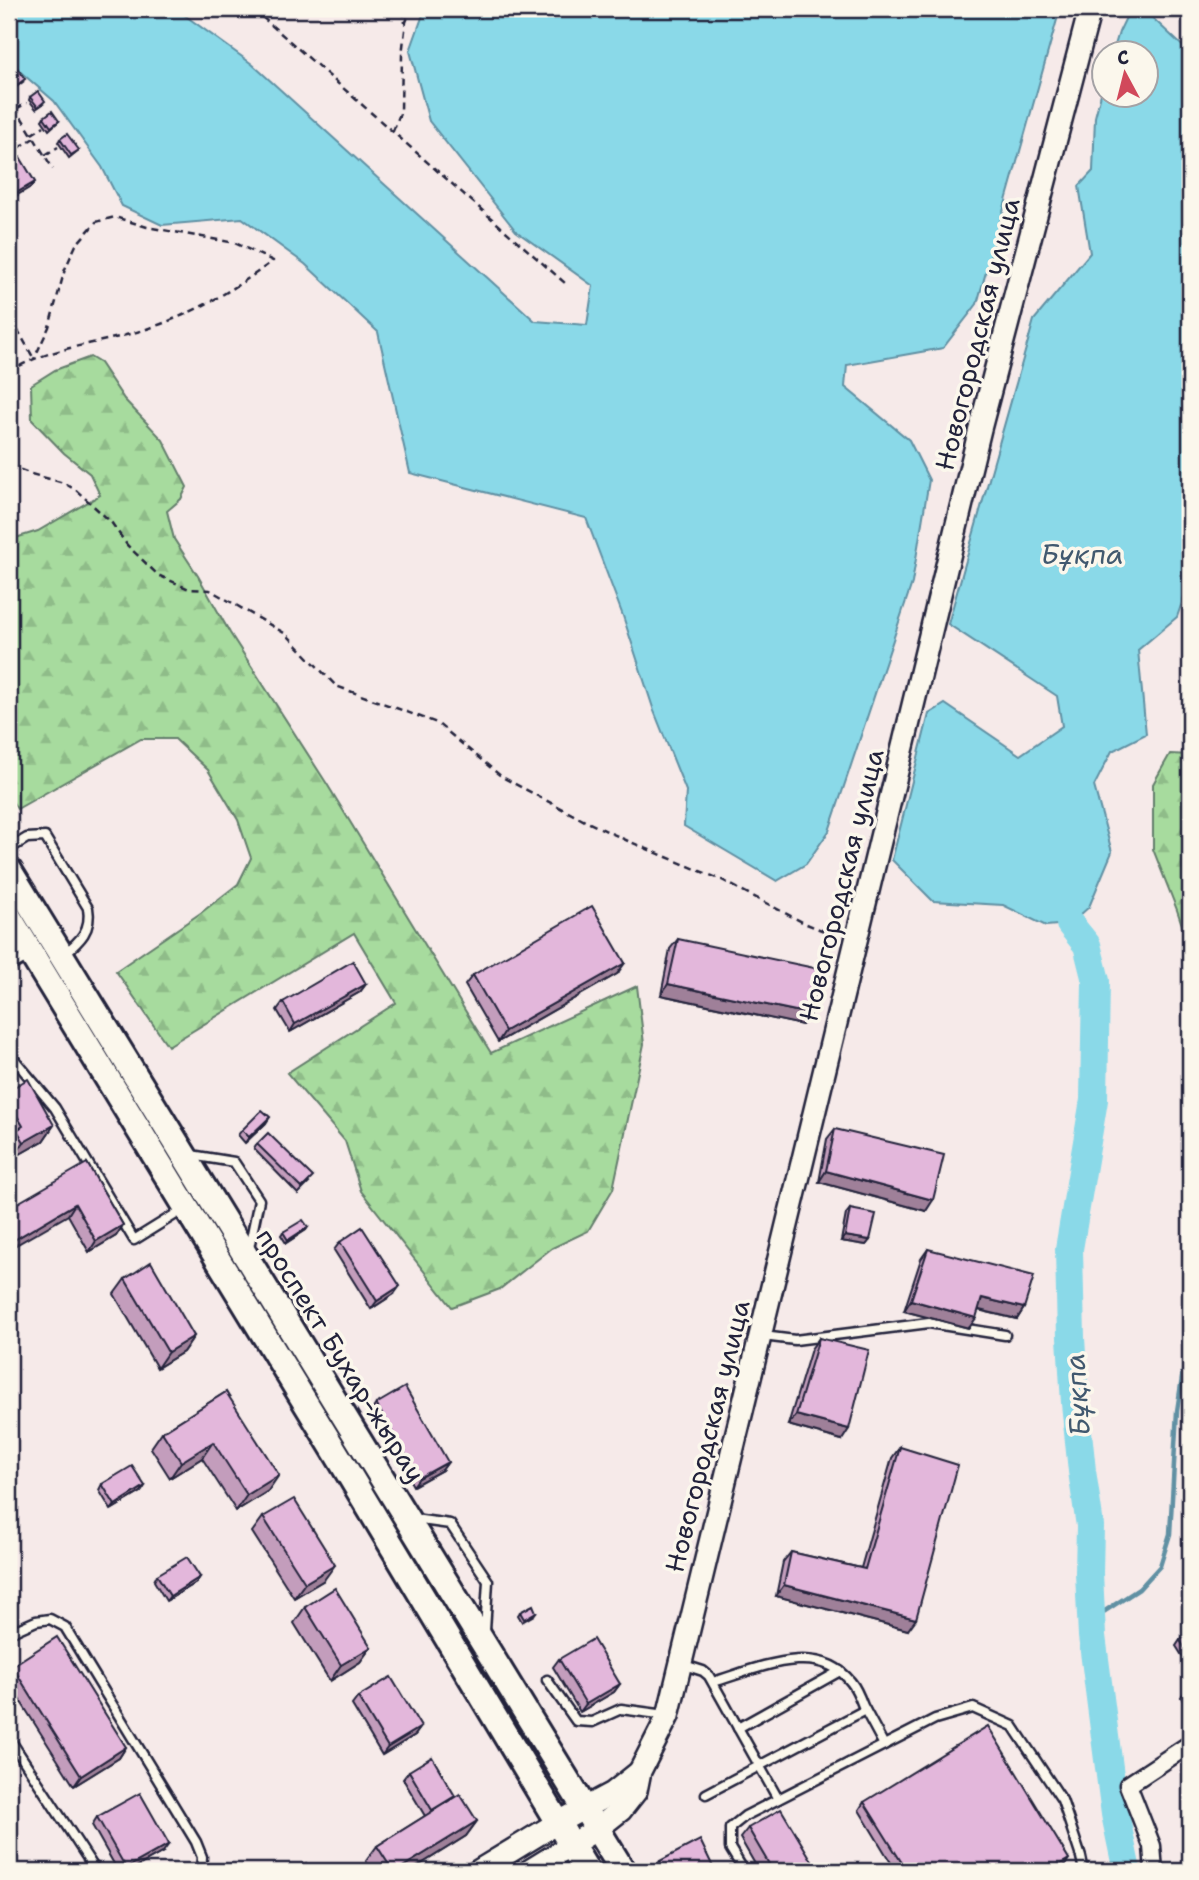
<svg xmlns="http://www.w3.org/2000/svg" width="1199" height="1880" font-family="'Shantell Sans',sans-serif">
<style>
.forest{fill:url(#forest-firs);stroke:#647e6c;stroke-width:2}
.water{fill:#8ad9e8;stroke:#6090a3;stroke-width:2}
.lines{fill:none;stroke-linecap:round;stroke-linejoin:round}
.stream{stroke:#6090a3;stroke-width:4.5}
.river{stroke:#8ad9e8;stroke-width:28}
.lane-casing{stroke:#22223b;stroke-width:13}
.street-casing{stroke:#22223b;stroke-width:21}
.secondary-casing{stroke:#22223b;stroke-width:26}
.primary-casing{stroke:#22223b;stroke-width:30}
.path{stroke:#22223b;stroke-width:2.5;stroke-dasharray:7 5;stroke-linecap:butt}
.lane{stroke:#fbf7ec;stroke-width:8}
.street{stroke:#fbf7ec;stroke-width:16}
.secondary{stroke:#fbf7ec;stroke-width:21}
.primary{stroke:#fbf7ec;stroke-width:24}
.wall{fill:#c39dbc;stroke:#22223b;stroke-width:2}
.shaded-wall{fill:#9f8099;stroke:#22223b;stroke-width:2}
.building{fill:#e3b7db;stroke:#22223b;stroke-width:2}
.labels{text-anchor:middle;dominant-baseline:central;stroke-width:7;stroke-linejoin:round;paint-order:stroke}
.street-label{font-size:26px;fill:#22223b;stroke:#fbf7ec}
.water-label{font-size:28px;font-style:italic;fill:#41596f;stroke:#fbf7ec}
</style>
<defs>
<pattern id="forest-firs" width="22" height="20" patternUnits="userSpaceOnUse" patternTransform="scale(1.75)"><rect width="22" height="20" fill="#a7db9e"/><path d="M5 1l3.5 6h-7zM16 11l3.5 6h-7z" fill="#8fbc89"/></pattern>
</defs>
<rect width="100%" height="100%" fill="#f6eae9"/>
<filter id="ink" filterUnits="userSpaceOnUse"><feTurbulence type="fractalNoise" baseFrequency=".0143" numOctaves="2"/><feDisplacementMap in="SourceGraphic" scale="14" xChannelSelector="R" yChannelSelector="G"/><feConvolveMatrix kernelMatrix="1 2 1 2 8 2 1 2 1" color-interpolation-filters="sRGB"/></filter>
<g filter="url(#ink)">
<!-- forest -->
<g class="forest">
<path d="M90,357L100,363L124,399L163,440L187,487L181,499L167,511L174,539L198,576L230,633L327,784L491,1053L637,986L644,1044L613,1189L588,1231L552,1248L500,1289L452,1307L361,1191L345,1141L287,1073L396,1003L354,933L168,1046L116,971L202,912L238,884L251,858L238,820L208,770L175,739H141L17,809L9,796V540L38,531L100,495L90,474L64,453L32,420L31,385L55,370Z"/>
<path d="M1170,754L1190,755V949L1177,910L1153,849V784Z"/>
</g>
<!-- water -->
<g class="water">
<path d="M9,9H176L252,64L535,321L587,325L593,286L516,231L429,121L410,51L425,9H1060L977,304L943,348L847,365L845,387L909,440L929,480L912,583L829,831L806,864L777,881L684,826L686,791L654,711L623,616L586,518L410,473L378,332L305,264L242,218L162,225L122,206L102,167L54,101L9,62Z"/>
<path d="M1130,9H1143L1190,53V579L1177,617L1138,650L1146,734L1112,751L1094,786L1112,852L1089,907L1070,924L1046,926L1003,905L933,901L892,860L929,714L945,704L1020,755L1062,726L1057,696L948,624L1034,320L1090,253L1079,186L1093,171L1095,117L1104,82V94H1146V52H1113L1119,32Z"/>
</g>
<g class="lines">
<!-- stream -->
<path class="stream" d="M1091,1620L1139,1589L1160,1566L1170,1534L1177,1411L1190,1325"/>
<!-- river -->
<path class="river" d="M1070,924L1087,945L1096,981L1094,1100L1069,1249L1071,1338L1075,1403L1082,1471L1090,1526L1089,1573L1092,1636L1115,1814L1127,1871"/>
<!-- lane casing -->
<g class="lane-casing">
<g id="lane">
<path d="M9,849L27,838L45,837L88,908C92,930 80,941 64,954"/>
<path d="M9,967L29,956"/>
<path d="M9,1053L55,1108L134,1240L184,1209"/>
<path d="M191,1155L234,1162L259,1200L249,1248"/>
<path d="M763,1336L795,1340L929,1323L1005,1335"/>
<path d="M414,1519L450,1524L488,1581L485,1631"/>
<path d="M9,1633L36,1621L50,1619L65,1627L196,1842L202,1857L201,1871"/>
<path d="M681,1664L703,1671L709,1676L778,1799"/>
<path d="M547,1680L576,1721L592,1722L621,1709L666,1715"/>
<path d="M713,1682C754,1670 818,1639 851,1682C856,1688 860,1698 863,1706C870,1719 877,1732 884,1745"/>
<path d="M738,1728L840,1671"/>
<path d="M9,1738L96,1871"/>
<path d="M706,1794L865,1710"/>
<path d="M744,1871L730,1848V1828L745,1816L935,1719L973,1708L1013,1726L1062,1800L1081,1857L1084,1871"/>
</g>
</g>
<!-- street casing -->
<g class="street-casing">
<path id="street" d="M1154,1871L1152,1846L1128,1785L1190,1744"/>
</g>
<!-- secondary casing -->
<g class="secondary-casing">
<g id="secondary">
<path d="M478,1871L557,1823L613,1793L638,1773"/>
<path d="M529,1871L597,1829L621,1810L636,1791L640,1771L668,1716L980,429L1090,9"/>
</g>
</g>
<!-- primary casing -->
<g class="primary-casing">
<g id="primary">
<path d="M9,870L623,1871"/>
<path d="M9,917L338,1456L587,1871"/>
</g>
</g>
<!-- path -->
<g class="path">
<path d="M253,9L565,283"/>
<path d="M403,9L405,23"/>
<path d="M9,85L10,84"/>
<path d="M9,97L53,169"/>
<path d="M16,109L27,103"/>
<path d="M393,131L401,111L402,55L406,22L411,9"/>
<path d="M32,134L44,126"/>
<path d="M9,154L34,138"/>
<path d="M45,155L58,147"/>
<path d="M9,320L19,332L34,359"/>
<path d="M9,372C48,348 83,347 126,335C183,320 225,296 273,261L235,243L147,227L115,217L96,222L76,245L65,269L49,327L34,359"/>
<path d="M9,465L31,474L64,483L76,490L111,522L127,545L158,575L189,589L210,590L286,634L336,686L437,723L502,777L585,821L628,841L722,880L804,923L839,937"/>
</g>
<!-- lane -->
<use href="#lane" class="lane"/>
<!-- street -->
<use href="#street" class="street"/>
<!-- secondary -->
<use href="#secondary" class="secondary"/>
<!-- primary -->
<use href="#primary" class="primary"/>
</g>
<!-- wall -->
<g class="wall">
<path d="M10,75L23,82L15,88L9,79Z"/>
<path d="M30,97L43,104L36,109L29,100Z"/>
<path d="M44,117L59,121L49,130L42,120Z"/>
<path d="M60,139L79,150L69,158L58,142Z"/>
<path d="M678,939L810,1014L802,1025L661,995L670,949Z"/>
<path d="M617,974L498,1042L465,985L473,975Z"/>
<path d="M366,984L360,992L290,1032L277,1010L283,1002Z"/>
<path d="M9,1090L54,1125L43,1141L13,1158L9,1151V1141L10,1139L9,1136Z"/>
<path d="M266,1123L245,1143L238,1135L242,1130Z"/>
<path d="M835,1129L926,1211L819,1182L827,1139Z"/>
<path d="M257,1144L309,1183L298,1194L254,1149Z"/>
<path d="M87,1163L123,1225L116,1236L89,1252L68,1215Z"/>
<path d="M850,1209L870,1240L866,1245L841,1241L846,1214Z"/>
<path d="M308,1227L306,1230L286,1243L281,1235L283,1232Z"/>
<path d="M340,1242L394,1294L371,1309L334,1250Z"/>
<path d="M928,1249L1024,1308L1017,1319L978,1310L969,1328L904,1311L921,1259Z"/>
<path d="M125,1279L194,1336L183,1352L157,1368L114,1294Z"/>
<path d="M819,1338L842,1440L788,1425L811,1349Z"/>
<path d="M226,1392L268,1491L236,1511L202,1458L170,1478L151,1448L162,1432Z"/>
<path d="M376,1404L448,1462L442,1470L413,1486L371,1412Z"/>
<path d="M900,1447L908,1630L776,1596L783,1562L791,1552L861,1568L892,1458Z"/>
<path d="M102,1484L145,1486L141,1492L111,1510L99,1490Z"/>
<path d="M263,1517L324,1580L294,1598L252,1532Z"/>
<path d="M157,1575L200,1577L196,1583L166,1601L154,1581Z"/>
<path d="M305,1607L371,1647L360,1662L330,1681L294,1623Z"/>
<path d="M520,1612H536L534,1615L522,1622L518,1615Z"/>
<path d="M1190,1634V1663L1188,1665L1176,1646L1180,1640Z"/>
<path d="M559,1659L620,1684L614,1692L580,1712L553,1667Z"/>
<path d="M12,1666L126,1747L119,1758L74,1786L9,1683V1670Z"/>
<path d="M1190,1688V1713L1181,1697L1185,1691Z"/>
<path d="M358,1697L421,1727L415,1735L382,1755L352,1705Z"/>
<path d="M409,1771L455,1796L454,1798L477,1821L466,1836L410,1871H372L366,1861L377,1846L425,1816L403,1779Z"/>
<path d="M864,1802L1064,1867L1056,1871H896L859,1810Z"/>
<path d="M97,1817L163,1852L129,1871H118L92,1825Z"/>
<path d="M748,1828L818,1871H759L740,1838Z"/>
<path d="M660,1861L715,1871H656L655,1869Z"/>
</g>
<!-- shaded-wall -->
<g class="shaded-wall">
<path d="M35,182L31,187L9,200V197Z"/>
<path d="M625,963L617,974L498,1042L505,1031Z"/>
<path d="M366,984L360,992L290,1032L295,1024Z"/>
<path d="M668,984L810,1014L802,1025L661,995Z"/>
<path d="M270,1117L266,1123L245,1143L249,1137Z"/>
<path d="M54,1125L43,1141L13,1158L24,1142Z"/>
<path d="M826,1171L933,1200L926,1211L819,1182Z"/>
<path d="M75,1204L68,1215L9,1249V1243Z"/>
<path d="M123,1225L116,1236L89,1252L96,1241Z"/>
<path d="M308,1227L306,1230L286,1243L288,1240Z"/>
<path d="M845,1236L870,1240L866,1245L841,1241Z"/>
<path d="M400,1286L394,1294L371,1309L377,1301Z"/>
<path d="M982,1298L1024,1308L1017,1319L975,1309Z"/>
<path d="M911,1300L976,1318L969,1328L904,1311Z"/>
<path d="M194,1336L183,1352L157,1368L168,1352Z"/>
<path d="M796,1415L849,1429L842,1440L788,1425Z"/>
<path d="M213,1442L202,1458L170,1478L181,1462Z"/>
<path d="M448,1462L442,1470L413,1486L419,1478Z"/>
<path d="M279,1475L268,1491L236,1511L247,1495Z"/>
<path d="M145,1486L141,1492L111,1510L115,1505Z"/>
<path d="M335,1565L324,1580L294,1598L305,1583Z"/>
<path d="M200,1577L196,1583L166,1601L170,1596Z"/>
<path d="M784,1585L916,1619L908,1630L776,1596Z"/>
<path d="M371,1647L360,1662L330,1681L341,1665Z"/>
<path d="M620,1684L614,1692L580,1712L586,1704Z"/>
<path d="M421,1727L415,1735L382,1755L388,1747Z"/>
<path d="M126,1747L119,1758L74,1786L81,1776Z"/>
<path d="M477,1821L466,1836L410,1871H396Z"/>
<path d="M169,1844L163,1852L129,1871H124L126,1868Z"/>
<path d="M1069,1859L1064,1867L1056,1871H1049Z"/>
</g>
<!-- building -->
<g class="building">
<path d="M18,69L25,79L17,85L10,75Z"/>
<path d="M38,91L45,101L38,107L30,97Z"/>
<path d="M52,111L59,121L51,127L44,117Z"/>
<path d="M67,134L79,150L71,155L60,139Z"/>
<path d="M20,157L35,182L9,197V163Z"/>
<path d="M592,906L625,963L505,1031L473,975Z"/>
<path d="M678,939L819,969L810,1014L668,984Z"/>
<path d="M353,961L366,984L295,1024L283,1002Z"/>
<path d="M28,1079L54,1125L24,1142L17,1130L23,1126L12,1107L9,1109V1090Z"/>
<path d="M262,1110L270,1117L249,1137L242,1130Z"/>
<path d="M835,1129L944,1155L933,1200L826,1171Z"/>
<path d="M268,1133L313,1177L302,1188L257,1144Z"/>
<path d="M87,1163L123,1225L96,1241L75,1204L9,1243V1208Z"/>
<path d="M850,1209L876,1214L870,1240L845,1236Z"/>
<path d="M303,1220L308,1227L288,1240L283,1232Z"/>
<path d="M362,1227L400,1286L377,1301L340,1242Z"/>
<path d="M928,1249L1034,1276L1024,1308L982,1298L976,1318L911,1300Z"/>
<path d="M151,1262L194,1336L168,1352L125,1279Z"/>
<path d="M819,1338L869,1350L849,1429L796,1415Z"/>
<path d="M405,1387L448,1462L419,1478L376,1404Z"/>
<path d="M226,1392L279,1475L247,1495L213,1442L181,1462L162,1432Z"/>
<path d="M9,1446L14,1456L9,1459Z"/>
<path d="M900,1447L958,1465L916,1619L784,1585L791,1552L865,1569Z"/>
<path d="M132,1466L145,1486L115,1505L102,1484Z"/>
<path d="M294,1499L335,1565L305,1583L263,1517Z"/>
<path d="M187,1557L200,1577L170,1596L157,1575Z"/>
<path d="M335,1588L371,1647L341,1665L305,1607Z"/>
<path d="M533,1605L536,1612L524,1619L520,1612Z"/>
<path d="M1190,1634V1657L1180,1640Z"/>
<path d="M57,1637L126,1747L81,1776L12,1666Z"/>
<path d="M593,1639L620,1684L586,1704L559,1659Z"/>
<path d="M391,1677L421,1727L388,1747L358,1697Z"/>
<path d="M1190,1688V1701L1185,1691Z"/>
<path d="M988,1726L1069,1859L1049,1871H907L864,1802Z"/>
<path d="M432,1757L455,1796L432,1810L409,1771Z"/>
<path d="M140,1793L169,1844L126,1868L97,1817Z"/>
<path d="M460,1794L477,1821L396,1871H393L377,1846Z"/>
<path d="M781,1809L818,1871H773L748,1828Z"/>
<path d="M700,1840L715,1871H666L660,1861Z"/>
<path d="M306,1863L311,1871H291Z"/>
</g>
</g>
<g class="labels">
<!-- street labels -->
<g class="street-label">
<text transform="translate(977 334) rotate(-76)">Новогородская улица</text>
<text transform="translate(841 885) rotate(-76)">Новогородская улица</text>
<text transform="translate(341 1355) rotate(58)">проспект Бухар-жырау</text>
<text transform="translate(707 1436) rotate(-76)">Новогородская улица</text>
</g>
<!-- water labels -->
<g class="water-label">
<text x="1082" y="554">Бұқпа</text>
<text transform="translate(1077 1395) rotate(-94)">Бұқпа</text>
</g>
</g>
<!-- margin -->
<rect width="1199" height="1880" fill="none" stroke="#fbf7ec" stroke-width="35"/>
<rect x="18" y="18" width="1164" height="1845" fill="none" stroke="#22223b" stroke-width="2.5" filter="url(#ink)"/>
<!-- north arrow -->
<g transform="translate(1125 74) rotate(353)"><circle r="33" fill="#fbf7ec" stroke="#a4a2a5" stroke-width="2"/>
<path d="M0-5L12 26L0 18L-12 26Z" fill="#d1495b"/>
<text y="-10" font-size="19" font-weight="bold" text-anchor="middle" fill="#22223b">С</text>
</g>
</svg>
